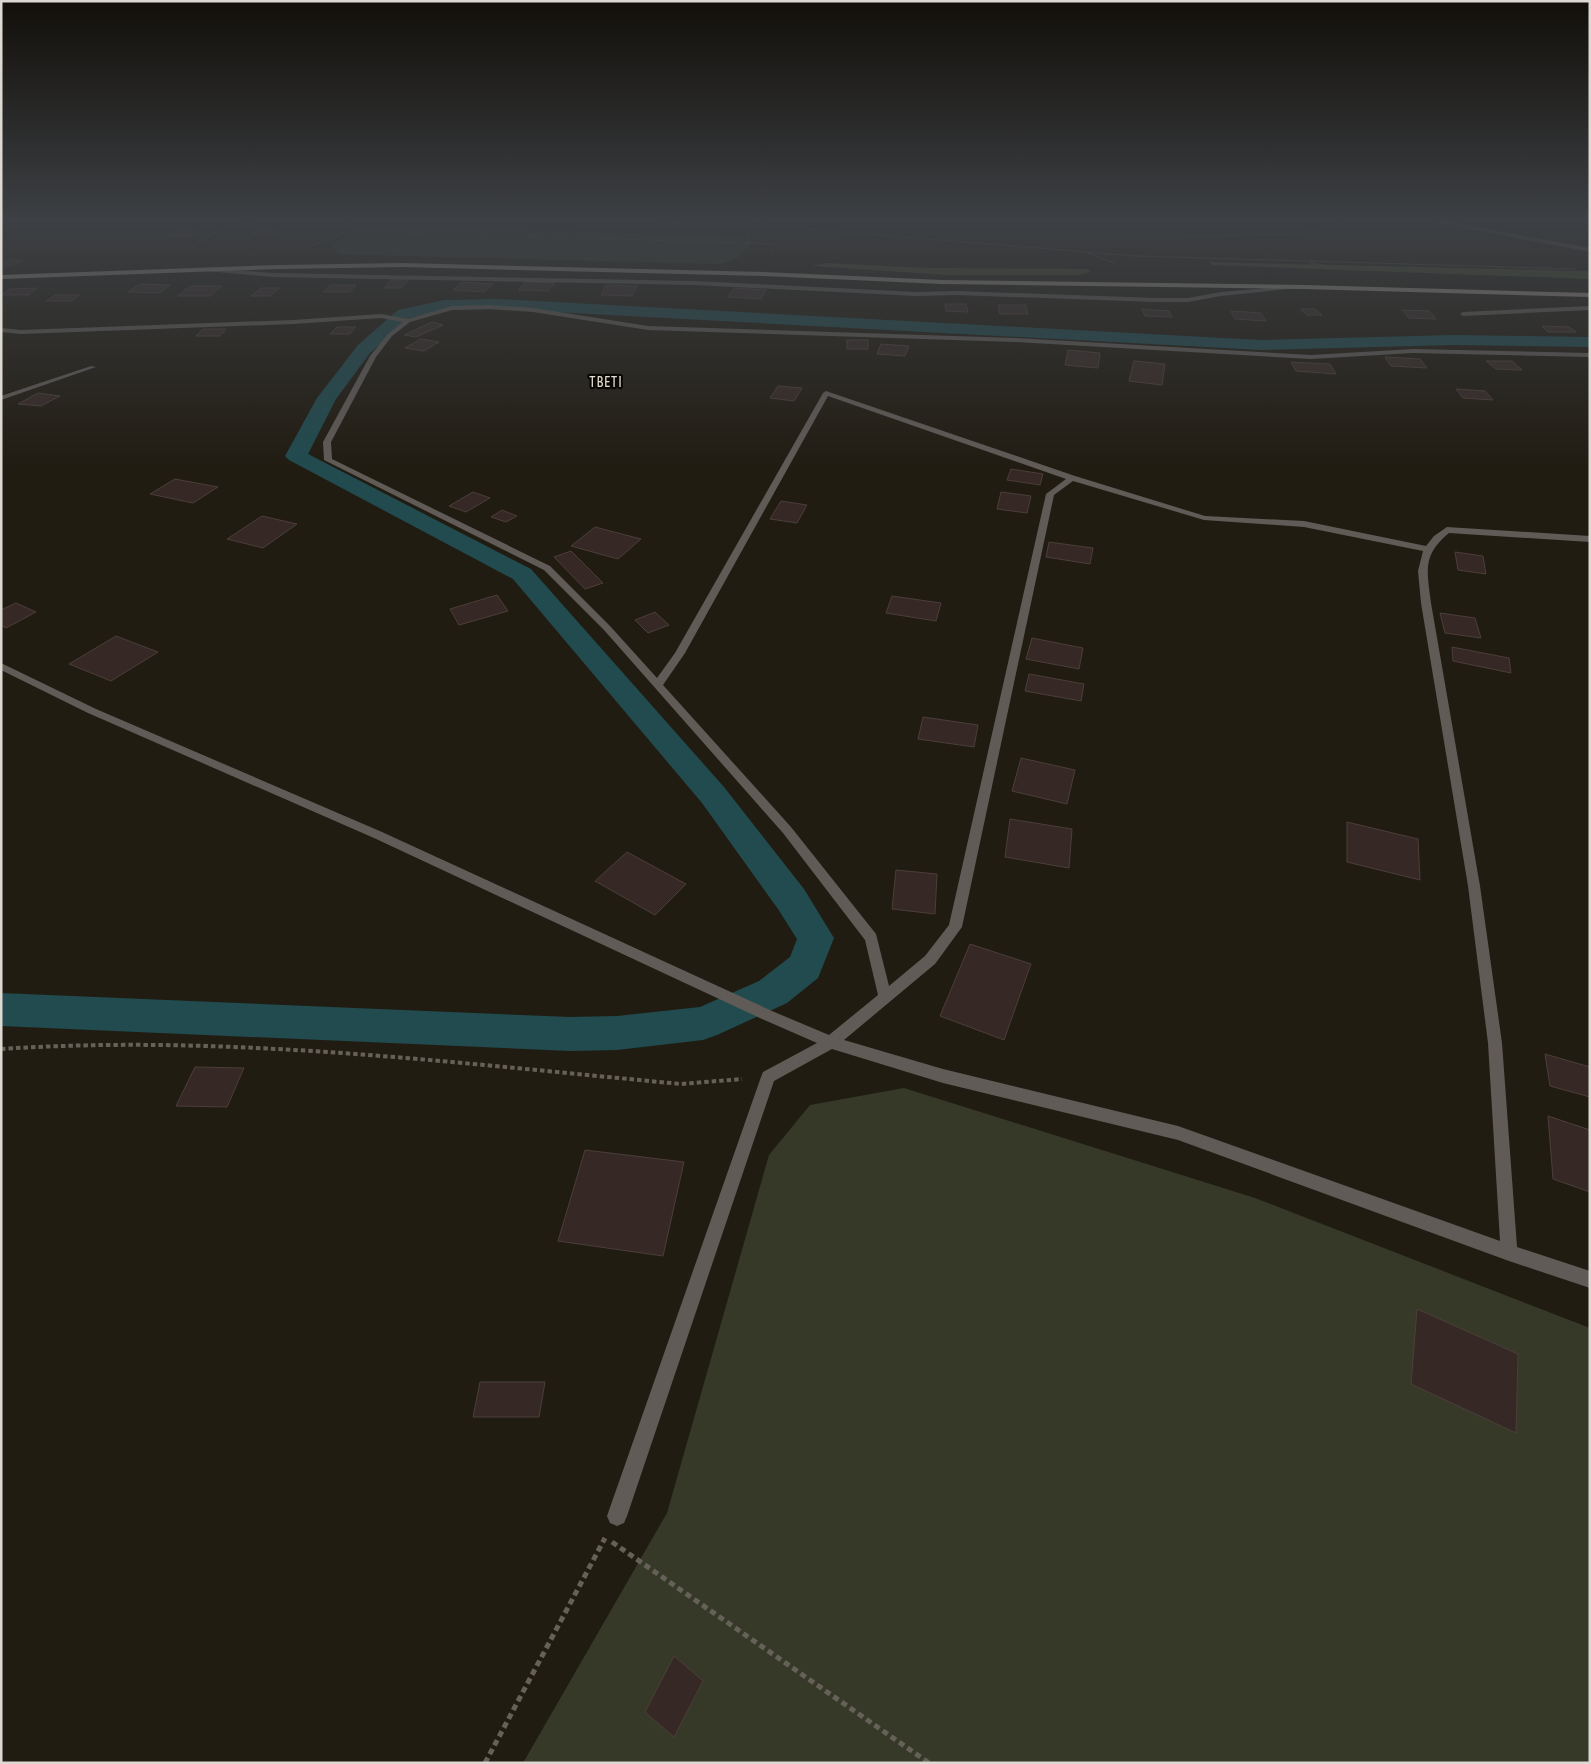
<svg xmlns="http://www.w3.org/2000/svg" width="1591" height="1764" font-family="'Asap Condensed',sans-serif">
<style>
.green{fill:#363928}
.forest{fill:#454b2e}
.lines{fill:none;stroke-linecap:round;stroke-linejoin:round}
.canal{fill:#214b4f;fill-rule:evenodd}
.building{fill:#362925;stroke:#4c3e3a}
.path-far2{stroke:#666158;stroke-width:1;stroke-dasharray:2 1;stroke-linecap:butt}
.path-far1{stroke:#666158;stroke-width:4;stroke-dasharray:4.5 3;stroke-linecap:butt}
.path{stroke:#666158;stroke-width:5;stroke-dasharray:6 4;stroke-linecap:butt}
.minor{fill:#605b57;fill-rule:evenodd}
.major{fill:#a59a91;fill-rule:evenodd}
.labels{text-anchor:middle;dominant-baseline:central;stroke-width:4.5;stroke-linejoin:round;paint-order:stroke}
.far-quarter-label{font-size:14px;letter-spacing:1px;fill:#e3ddce;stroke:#090704}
</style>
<rect width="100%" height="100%" fill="#211c12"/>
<!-- green -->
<g class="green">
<path d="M382,224L738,237L754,241L736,259L721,264L339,254L331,245L363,226Z"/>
<path d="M904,1088L1255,1198L1590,1328V1763H523L667,1513L769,1155L810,1105Z"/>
</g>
<!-- forest -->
<g class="forest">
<path d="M1209,262L1590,271V279L1212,265Z"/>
<path d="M825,263L928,268L1087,269L1091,272L1078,275H948L811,266Z"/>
</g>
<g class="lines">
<!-- canal -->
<path class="canal" d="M497,299L1261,340L1454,335L1590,337V347L1454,345L1261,350L497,309L444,310L410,318L370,353L336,399L308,454L531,569L724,787L804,889L834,938L818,978L787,1003L717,1035L703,1040L617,1050L570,1051L1,1026V993L570,1017L617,1016L700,1007L759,981L790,957L797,939L778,909L702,803L513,579L289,460L285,456L317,398L358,345L398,310L444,300Z"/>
</g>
<!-- building -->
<g class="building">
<path d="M260,229L281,231L272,235L251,234Z"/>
<path d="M179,230L200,231L189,237L167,236Z"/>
<path d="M10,260L23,261L1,269V264Z"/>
<path d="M392,279H409L401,288H384Z"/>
<path d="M462,282L493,284L484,292L453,290Z"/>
<path d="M526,282L555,283L548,291L518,290Z"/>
<path d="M140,284L170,285L159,293L128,292Z"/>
<path d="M330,285H356L350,292H323Z"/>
<path d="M606,285L637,286L632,296L601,295Z"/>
<path d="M190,286H222L210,296H178Z"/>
<path d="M37,288L29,295H1L10,289Z"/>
<path d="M261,288H279L270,296H251Z"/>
<path d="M734,288L766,290L761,299L728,297Z"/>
<path d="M55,295H80L71,301H46Z"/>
<path d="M945,304H966L968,312L946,311Z"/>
<path d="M998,305H1026L1028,314H1000Z"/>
<path d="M1142,309L1169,311L1172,317L1145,316Z"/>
<path d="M1300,309H1315L1322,315H1307Z"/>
<path d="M1402,310L1429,311L1436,319L1409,318Z"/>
<path d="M1231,311L1261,313L1266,321L1235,319Z"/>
<path d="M432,322L443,325L416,337L404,335Z"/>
<path d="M1542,326L1569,327L1576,332H1548Z"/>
<path d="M337,327H356L350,334H330Z"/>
<path d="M203,329H226L220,336H196Z"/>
<path d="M421,339L439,342L424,351L405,348Z"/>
<rect x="847" y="340" width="21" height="9"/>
<path d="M881,344L909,346L905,356L877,354Z"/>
<path d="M1068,350L1100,353L1098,368L1065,365Z"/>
<path d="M1385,357L1420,359L1427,368L1391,366Z"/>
<path d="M1134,361L1165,364L1162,385L1129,381Z"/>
<path d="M1486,361H1512L1522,370L1496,369Z"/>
<path d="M1291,362L1330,364L1336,374L1296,371Z"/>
<path d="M778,386L802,388L794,401L770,398Z"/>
<path d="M1456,389L1485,391L1493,400L1463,398Z"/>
<path d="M38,393L60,396L41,406L18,404Z"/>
<path d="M1011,469L1043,474L1040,485L1007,480Z"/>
<path d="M175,479L218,487L193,503L150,494Z"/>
<path d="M473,492L490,498L466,512L449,506Z"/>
<path d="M1001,492L1031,496L1027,513L997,509Z"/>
<path d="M781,501L807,505L797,523L770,519Z"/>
<path d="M502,510L517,516L506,522L491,517Z"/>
<path d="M262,516L297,524L263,548L227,539Z"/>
<path d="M595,527L641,539L618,559L571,546Z"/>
<path d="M1049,542L1093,548L1090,564L1046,557Z"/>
<path d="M571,551L603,583L585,589L554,557Z"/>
<path d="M1455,552L1483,556L1486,574L1458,570Z"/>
<path d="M497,595L508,611L459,625L450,609Z"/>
<path d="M892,596L941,603L936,621L886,613Z"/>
<path d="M16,603L36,612L6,628L1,625V610Z"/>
<path d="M655,612L669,625L648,633L635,620Z"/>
<path d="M1440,613L1475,618L1481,638L1445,633Z"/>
<path d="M116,636L158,652L111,681L69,664Z"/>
<path d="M1032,638L1083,648L1079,669L1026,659Z"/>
<path d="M1452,647L1509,658L1511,673L1453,661Z"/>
<path d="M1029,674L1084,684L1081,701L1025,691Z"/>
<path d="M923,717L978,725L974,747L918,739Z"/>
<path d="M1021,758L1075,770L1067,804L1012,791Z"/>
<path d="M1010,819L1072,829L1069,868L1005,857Z"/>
<path d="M1347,822L1418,839L1420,880L1347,862Z"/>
<path d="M627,852L686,884L655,915L595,881Z"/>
<path d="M896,870L937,874L935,914L892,909Z"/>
<path d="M970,944L1031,964L1004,1040L940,1016Z"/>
<path d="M1545,1054L1590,1067V1097L1550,1086Z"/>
<path d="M195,1067L244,1068L227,1107L176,1106Z"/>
<path d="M1548,1116L1590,1130V1192L1553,1179Z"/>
<path d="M585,1150L684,1162L663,1256L558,1241Z"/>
<path d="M1417,1309L1518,1354L1516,1433L1411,1384Z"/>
<path d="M480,1382H545L539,1417H473Z"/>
<path d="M674,1656L703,1681L674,1737L645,1712Z"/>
</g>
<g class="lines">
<!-- path-far2 -->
<g class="path-far2">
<path d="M656,222L735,225"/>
<path d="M718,222L1136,256L1575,269"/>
<path d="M747,224L749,244"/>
<path d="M342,233L356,231L775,244L771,254"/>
<path d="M1169,237L1295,234L1347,222"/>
<path d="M310,246C324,240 345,237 351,222"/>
<path d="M188,250L220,229L250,222"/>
<path d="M1088,253L1115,263"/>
<path d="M1311,263L1327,266"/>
</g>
<!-- path-far1 -->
<path class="path-far1" d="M1,1049C228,1034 455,1063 681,1084L742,1079"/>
<!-- path -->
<g class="path">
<path d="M612,1542L929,1763"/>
<path d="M485,1763L605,1538"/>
</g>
<!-- minor -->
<g class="minor">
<path d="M1434,222H1446L1590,248V252Z"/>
<path d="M208,268L273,273L695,281L916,292L957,291L1155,298H1188L1221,292L1304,285L1307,287L1221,296L1188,302H1155L957,295L916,296L695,285L273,277L206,271Z"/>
<path d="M489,305L533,308L648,326L1015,338L1311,355L1413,349L1590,353V357L1413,353L1311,359L1015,342L648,330L533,312L489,309L452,310L410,322L392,336L376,357L331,442L332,459L550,566L610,626L657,678L675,653L823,393L826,391L1075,476L1205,516L1304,521L1426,546L1434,536L1447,527L1590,536V542L1449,533C1422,555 1427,571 1431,603L1480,886L1502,1043L1517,1247L1590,1271V1288L1509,1261L1178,1140L943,1083L832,1049L774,1081L627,1516L624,1523L617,1526L610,1523L607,1516L761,1077L763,1072L817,1043L762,1019L374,838L88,713L1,670V663L96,709L382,832L772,1011L829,1035L878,995L865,940L783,833L604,630L544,570L324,460L323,442L370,356L388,334L403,322L381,318L293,324L21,334L1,332V328L21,330L293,320L381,314L408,319L452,306ZM828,396L1066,479L1046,494L949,925L925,956L889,986L876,934L791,827L663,685L685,653ZM1073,481L1204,520L1304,527L1423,551L1418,571L1421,603L1468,886L1488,1043L1500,1241L1178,1126L943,1069L844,1040L935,964L962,927L1054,495Z"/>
<path d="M1590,306V310L1463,316L1460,314L1463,312Z"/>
<path d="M91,366L96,367L1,400V396Z"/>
</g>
<!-- major -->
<path class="major" d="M402,263L764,272L942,280L1304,285L1590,293V297L1304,289L942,284L764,276L402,267L278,269L1,279V275L278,265Z"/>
</g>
<!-- sky -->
<linearGradient id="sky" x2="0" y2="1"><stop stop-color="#120f0a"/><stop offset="0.47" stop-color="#3d4044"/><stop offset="1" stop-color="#3d4044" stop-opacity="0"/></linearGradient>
<rect width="1591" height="469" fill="url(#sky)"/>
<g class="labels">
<!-- far-quarter labels -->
<g class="far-quarter-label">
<text x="606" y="382">TBETI</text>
</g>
</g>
<!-- border -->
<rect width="1591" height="1764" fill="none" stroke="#ddd9d2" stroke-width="5"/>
</svg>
